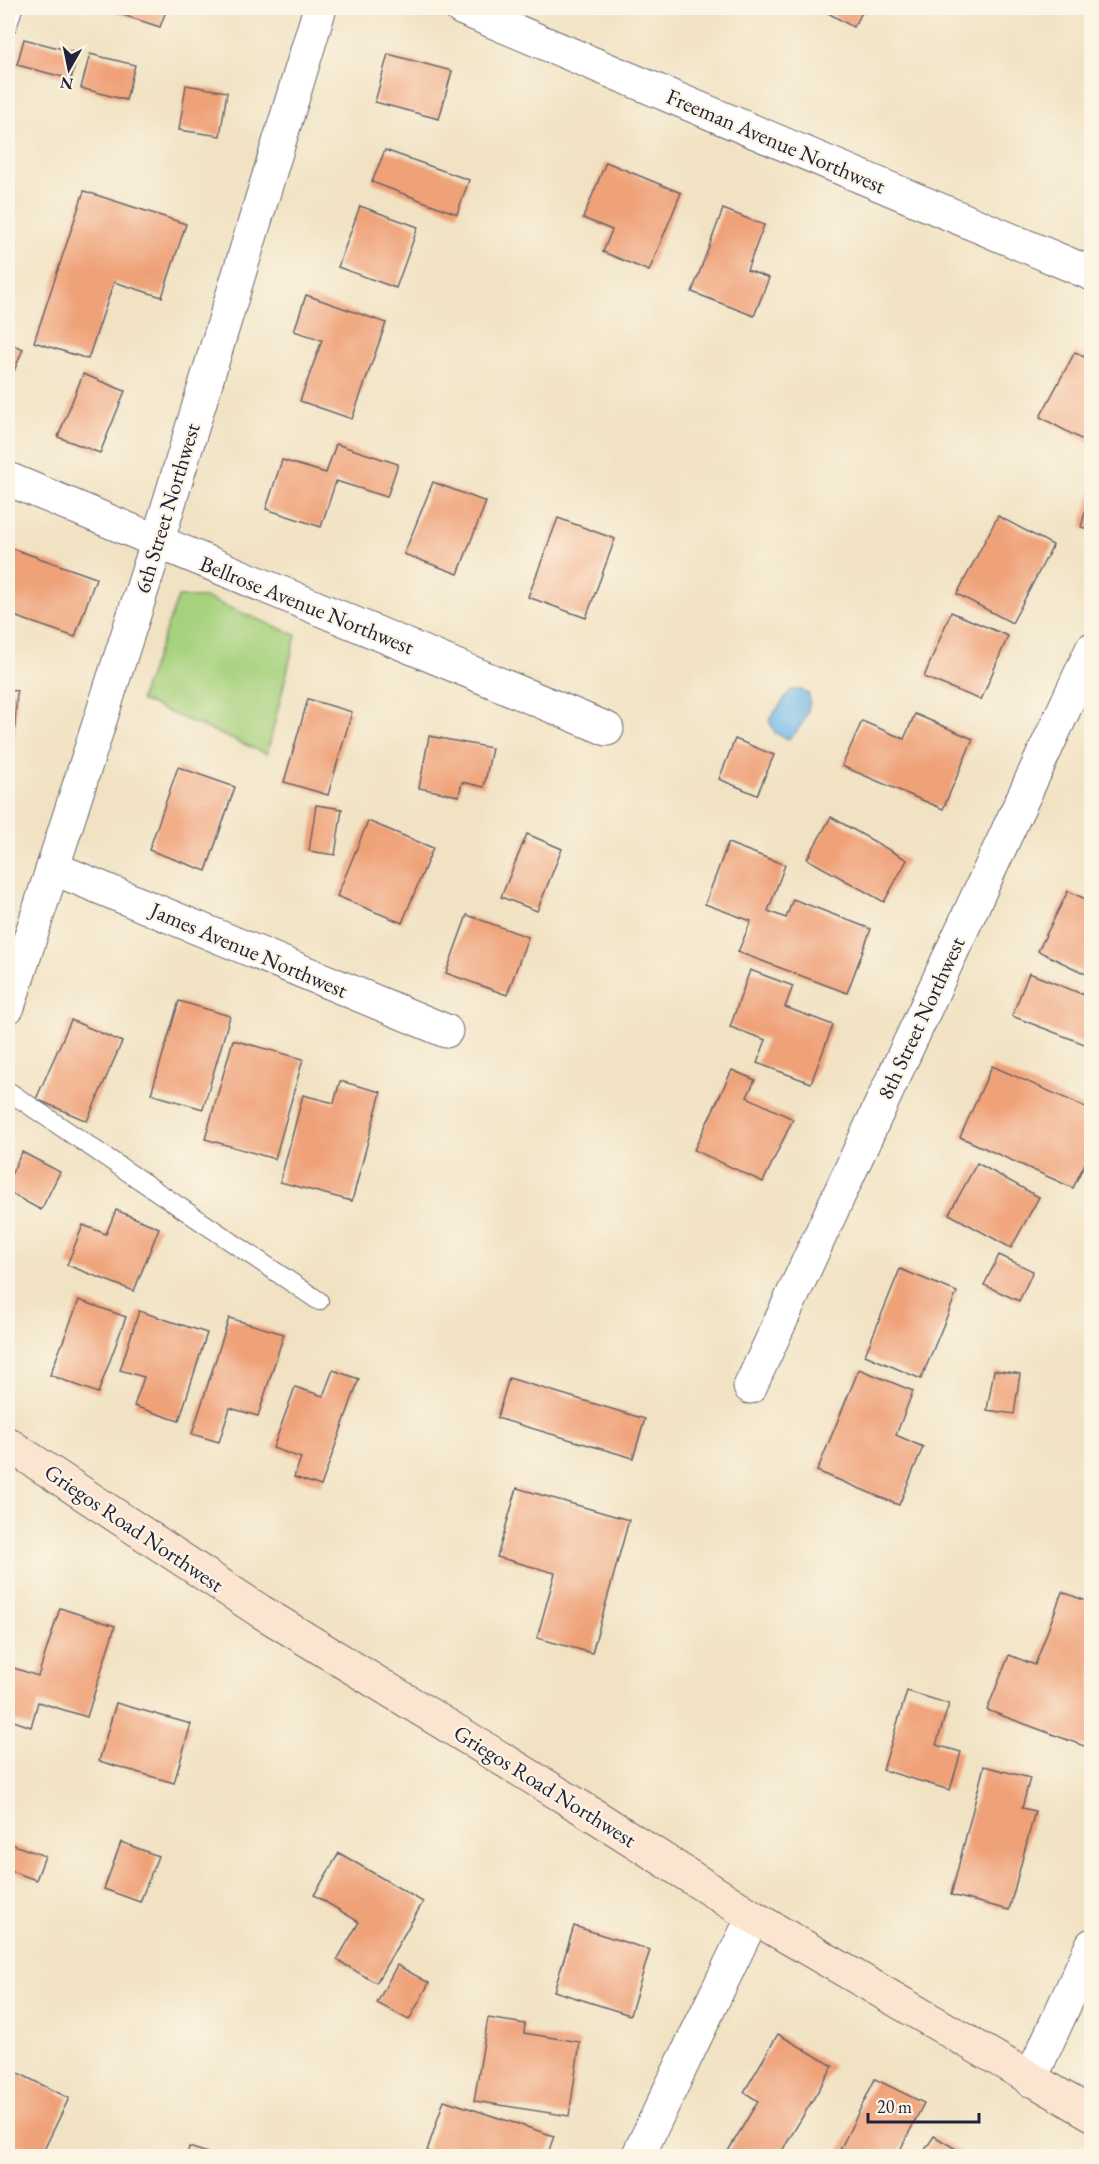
<svg xmlns="http://www.w3.org/2000/svg" width="1099" height="2164" font-family="'EB Garamond',serif">
<style>
.green{fill:#a6d17d;stroke:#647a5c;stroke-width:1.5}
.water{fill:#73baea;stroke:#4a6e92;stroke-width:1.5}
.building{fill:#efa178}
.lines{fill:none;stroke-linecap:round;stroke-linejoin:round}
.lane-casing{stroke:#6a656b;stroke-width:20}
.street-casing{stroke:#6a656b;stroke-width:35}
.secondary-casing{stroke:#6a656b;stroke-width:35}
.lane{stroke:#fff;stroke-width:18}
.street{stroke:#fff;stroke-width:33}
.secondary{stroke:#fce5d0;stroke-width:33}
.labels{text-anchor:middle;dominant-baseline:central;stroke-width:4.5;stroke-linejoin:round;paint-order:stroke}
.street-label{font-size:22px;fill:#22223b;stroke:#fcf5e5}
</style>
<rect width="100%" height="100%" fill="#fcf5e5"/>
<filter id="ink" filterUnits="userSpaceOnUse"><feTurbulence type="fractalNoise" baseFrequency=".0167" numOctaves="2"/><feDisplacementMap in="SourceGraphic" scale="12" xChannelSelector="R" yChannelSelector="G"/><feConvolveMatrix kernelMatrix="1 2 1 2 8 2 1 2 1" color-interpolation-filters="sRGB"/></filter>
<filter id="wash" filterUnits="userSpaceOnUse"><feTurbulence type="fractalNoise" baseFrequency=".008" numOctaves="4" result="noise"/><feDisplacementMap in="SourceGraphic" scale="24" xChannelSelector="R" yChannelSelector="G"/><feGaussianBlur stdDeviation="1.35" result="paint"/><feColorMatrix in="noise" values="0 0 0 0 0 0 0 0 0 0 0 0 0 0 0 0 0 1.4 0 .05"/><feComposite in="paint" operator="in"/></filter>
<g filter="url(#wash)">
<rect width="100%" height="100%" fill="#f1e2c3"/>
<!-- green -->
<path class="green" d="M178,597L206,598L296,635L267,754L140,700Z"/>
<!-- water -->
<path class="water" d="M791,690H801L809,695C812,709 800,731 788,739L775,733L769,720Z"/>
<g id="blocks">
<!-- building -->
<g class="building">
<path d="M112,8H167L160,27L111,11Z"/>
<path d="M819,8H865L853,27Z"/>
<path d="M24,39L78,53L71,79L17,65Z"/>
<path d="M90,54L135,65L126,100L81,88Z"/>
<path d="M388,54L452,71L439,119L375,102Z"/>
<path d="M186,85L227,92L220,136L179,130Z"/>
<path d="M385,150L469,180L457,214L372,182Z"/>
<path d="M606,162L681,193L649,271L603,252L612,230L583,218Z"/>
<path d="M84,191L186,224L162,297L114,282L88,359L34,342Z"/>
<path d="M360,206L418,227L396,288L338,267Z"/>
<path d="M723,209L764,225L747,270L769,278L754,316L692,292Z"/>
<path d="M306,295L386,323L352,419L300,401L322,340L294,331Z"/>
<path d="M8,343L23,349L8,386Z"/>
<path d="M1075,352L1092,361V445L1040,417Z"/>
<path d="M83,374L125,391L100,453L58,437Z"/>
<path d="M336,444L398,464L387,497L336,481L321,527L266,509L282,460L326,473Z"/>
<path d="M433,482L486,502L458,574L404,554Z"/>
<path d="M1091,491H1092V530L1081,527Z"/>
<path d="M998,516L1053,545L1012,623L957,594Z"/>
<path d="M558,518L615,539L586,618L528,597Z"/>
<path d="M8,547L96,578L75,637L8,614Z"/>
<path d="M951,612L1008,636L981,700L924,677Z"/>
<path d="M8,690L17,691L14,741H8Z"/>
<path d="M308,699L352,712L328,795L284,782Z"/>
<path d="M915,714L973,739L943,809L842,766L862,721L904,739Z"/>
<path d="M429,736L492,748L484,787L462,782L459,796L419,788Z"/>
<path d="M735,739L774,755L757,795L719,779Z"/>
<path d="M8,764L13,766L8,779Z"/>
<path d="M178,767L235,787L206,871L149,850Z"/>
<path d="M316,805L342,809L335,855L309,851Z"/>
<path d="M831,817L907,860L884,902L807,859Z"/>
<path d="M368,821L433,848L402,923L337,896Z"/>
<path d="M527,834L562,849L537,911L501,897Z"/>
<path d="M728,843L785,865L768,911L786,918L793,899L871,929L847,993L738,952L751,921L705,904Z"/>
<path d="M1068,891L1092,902V969L1088,975L1038,951Z"/>
<path d="M467,915L528,937L507,995L446,973Z"/>
<path d="M750,970L793,986L785,1007L833,1025L811,1083L757,1063L766,1040L730,1027Z"/>
<path d="M1029,973L1092,998V1047L1012,1016Z"/>
<path d="M179,1001L230,1016L203,1109L151,1094Z"/>
<path d="M71,1020L122,1042L87,1121L36,1099Z"/>
<path d="M233,1040L303,1059L275,1159L205,1139Z"/>
<path d="M992,1066L1092,1110V1148L1073,1188L960,1137Z"/>
<path d="M732,1070L755,1080L747,1097L793,1119L763,1182L694,1150Z"/>
<path d="M340,1081L381,1092L352,1201L280,1182L303,1095L334,1103Z"/>
<path d="M22,1152L60,1172L41,1210L8,1192V1181Z"/>
<path d="M977,1163L1039,1197L1011,1248L949,1214Z"/>
<path d="M116,1210L159,1228L134,1291L67,1265L83,1225L106,1234Z"/>
<path d="M999,1255L1033,1271L1019,1301L984,1285Z"/>
<path d="M900,1269L957,1292L921,1379L865,1355Z"/>
<path d="M79,1300L126,1317L98,1393L50,1375Z"/>
<path d="M139,1311L207,1333L179,1421L134,1406L144,1377L120,1370Z"/>
<path d="M229,1318L284,1334L258,1416L230,1408L219,1442L192,1434Z"/>
<path d="M859,1369L913,1391L896,1435L923,1447L899,1505L817,1471Z"/>
<path d="M333,1370L359,1379L321,1486L294,1477L301,1458L273,1448L295,1387L323,1396Z"/>
<path d="M994,1370L1020,1374L1014,1414L987,1410Z"/>
<path d="M509,1378L645,1419L633,1458L497,1418Z"/>
<path d="M517,1488L629,1520L592,1653L537,1638L555,1573L497,1557Z"/>
<path d="M1062,1592L1092,1603V1749L987,1710L1009,1655L1035,1665Z"/>
<path d="M60,1608L115,1626L87,1717L38,1702L31,1727L8,1719V1666L38,1676Z"/>
<path d="M907,1691L949,1704L936,1745L961,1752L950,1790L883,1770Z"/>
<path d="M116,1703L191,1724L174,1783L99,1761Z"/>
<path d="M984,1766L1030,1778L1022,1808L1035,1811L1009,1910L951,1895Z"/>
<path d="M121,1842L158,1856L140,1902L104,1889Z"/>
<path d="M8,1843L45,1856L36,1880L8,1870Z"/>
<path d="M339,1853L423,1902L376,1983L337,1960L359,1922L314,1895Z"/>
<path d="M574,1926L650,1950L630,2015L554,1991Z"/>
<path d="M397,1965L429,1983L409,2020L377,2003Z"/>
<path d="M488,2018L525,2024L524,2033L580,2042L569,2116L474,2101Z"/>
<path d="M778,2034L833,2066L779,2156H725L758,2101L744,2092Z"/>
<path d="M12,2070L69,2098L41,2156H8V2078Z"/>
<path d="M875,2079L924,2103L897,2156H837Z"/>
<path d="M444,2100L554,2136L547,2156H444L427,2151Z"/>
<path d="M934,2136L968,2156H921Z"/>
<path d="M189,2147L217,2156H187Z"/>
</g>
</g>
</g>
<g filter="url(#ink)">
<use href="#blocks" fill-opacity="0" stroke="#6a656b" stroke-width="1.5"/>
<g class="lines">
<!-- lane casing -->
<g class="lane-casing">
<g id="lane">
<path d="M8,25L13,8"/>
<path d="M8,1091L319,1301"/>
</g>
</g>
<!-- street casing -->
<g class="street-casing">
<g id="street">
<path d="M461,8L1092,274"/>
<path d="M8,479L607,729"/>
<path d="M53,868L446,1031"/>
<path d="M8,1007L157,543L320,8"/>
<path d="M750,1387L1092,649"/>
<path d="M1030,2080L1092,1945"/>
<path d="M638,2156L753,1917"/>
</g>
</g>
<!-- secondary casing -->
<g class="secondary-casing">
<path id="secondary" d="M8,1444L260,1611L592,1814L753,1917L1092,2114"/>
</g>
<!-- lane -->
<use href="#lane" class="lane"/>
<!-- street -->
<use href="#street" class="street"/>
<!-- secondary -->
<use href="#secondary" class="secondary"/>
</g>
</g>
<g class="labels">
<!-- street labels -->
<g class="street-label">
<text transform="translate(776 141) rotate(23)">Freeman Avenue Northwest</text>
<text transform="translate(167 508) rotate(-73)">6th Street Northwest</text>
<text transform="translate(307 605) rotate(22)">Bellrose Avenue Northwest</text>
<text transform="translate(249 950) rotate(23)">James Avenue Northwest</text>
<text transform="translate(921 1018) rotate(-65)">8th Street Northwest</text>
<text transform="translate(134 1528) rotate(34)">Griegos Road Northwest</text>
<text transform="translate(545 1786) rotate(32)">Griegos Road Northwest</text>
</g>
</g>
<!-- margin -->
<rect width="1099" height="2164" fill="none" stroke="#fcf5e5" stroke-width="30"/>
<!-- north arrow -->
<g transform="translate(69 69) rotate(189)" stroke="#fcf5e5" stroke-width="4.5" paint-order="stroke">
<path d="M0-4.5L10 22L0 15L-10 22Z" fill="#22223b"/>
<text y="-9" font-size="16" font-weight="bold" text-anchor="middle" fill="#22223b">N</text>
</g>
<!-- scale -->
<path d="M868 2113v9h111v-9" fill="none" stroke="#22223b" stroke-width="3"/>
<text x="877" y="2113" font-size="18" fill="#22223b" stroke="#fcf5e5" stroke-width="4.5" paint-order="stroke">20 m</text>
</svg>
